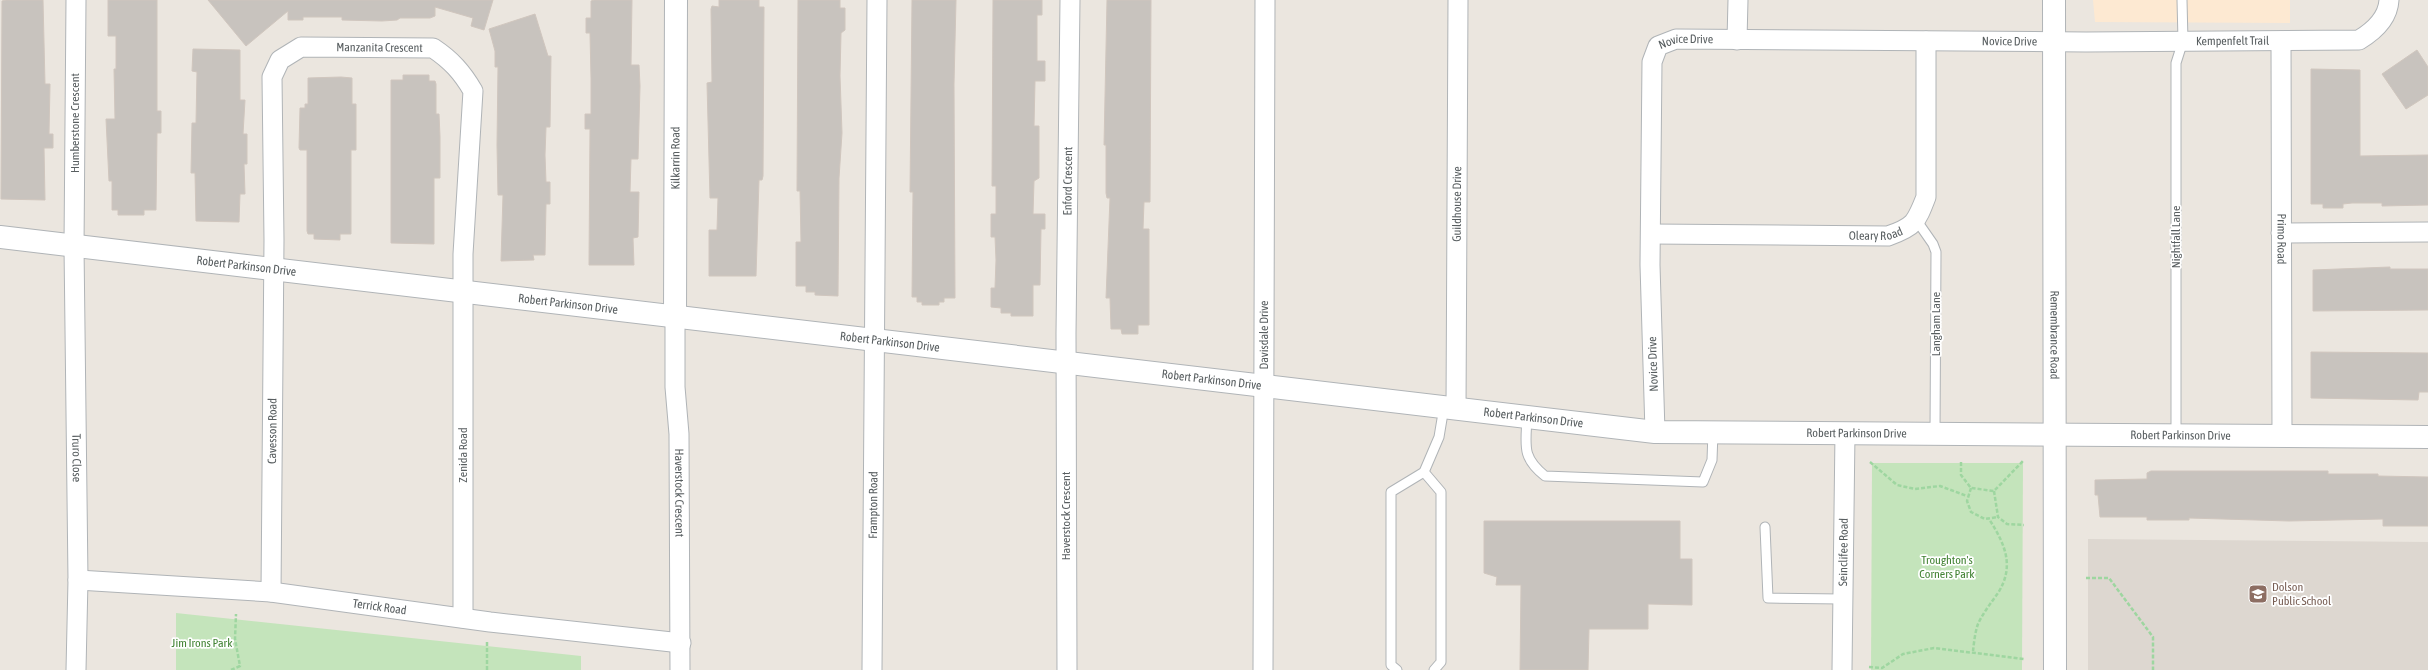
<svg xmlns="http://www.w3.org/2000/svg" width="2428" height="670" font-family="'Asap Condensed',sans-serif">
<style>
.commercial{fill:#fde9d2}
.education{fill:#ddd7d0}
.green{fill:#c4e4bb}
.building{fill:#c8c3be;stroke:#d0c6be}
.lines{fill:none;stroke-linecap:round;stroke-linejoin:round}
.service-casing{stroke:#b0b4b7;stroke-width:11}
.minor-casing{stroke:#b0b4b7;stroke-width:21}
.tertiary-casing{stroke:#b0b4b7;stroke-width:24}
.path{stroke:#9ed6a0;stroke-width:2.5;stroke-dasharray:4 2;stroke-linecap:butt}
.service{stroke:#fff;stroke-width:9}
.minor{stroke:#fff;stroke-width:19}
.tertiary{stroke:#fff;stroke-width:22}
.labels{text-anchor:middle;dominant-baseline:central;stroke-width:3.5;stroke-linejoin:round;paint-order:stroke}
.street-label{font-size:12px;fill:#585e60;stroke:#fff}
.park-label{font-size:12px;fill:#428334;stroke:#fff}
.education-label{font-size:12px;fill:#785e54;stroke:#fff;text-anchor:start}
</style>
<rect width="100%" height="100%" fill="#ebe6df"/>
<!-- commercial -->
<path class="commercial" d="M2093,0H2290V23L2095,22Z"/>
<!-- education -->
<path class="education" d="M2088,539L2428,542V670H2088Z"/>
<!-- green -->
<g class="green">
<path d="M1872,463H2023L2022,670H1871Z"/>
<path d="M176,613L581,656V670H176Z"/>
</g>
<!-- building -->
<g class="building">
<path d="M6,0H43L45,84H50L49,134H53V148H44L45,200L1,199L2,1Z"/>
<path d="M108,0H157V111H161V133H157L156,210H144V215H118V210H112V181H109L106,119H115L114,69H116V36H108Z"/>
<path d="M208,0H493L484,30L471,26L473,18L435,7V16L430,18H400L397,20L382,21L342,20V17H303V20H288V11L246,46Z"/>
<path d="M594,0H632L631,65H639L640,86L638,159H631L630,192H639L638,237L633,238L634,265H589L590,129H585V114H591V78L590,33H586V18H591V1Z"/>
<path d="M719,0H759V7H764L763,176L762,180H759L756,276H709V230H717L718,198H710L707,83L712,82L711,9L712,6L719,7Z"/>
<path d="M798,0H840V8H845V30L841,33L840,76L842,133L839,178L838,296L815,295V292H806V286H796V242H801L800,191H797Z"/>
<path d="M912,0H956L954,84L955,298H944V302H939V305H922V302H917V297H912L913,192H910Z"/>
<path d="M993,0H1042V15H1037V61H1045V81H1035L1034,126H1039V178L1034,181L1033,214H1045V229H1041L1040,285H1033V316H1011V313H1001V308L991,307V288H995L996,260L995,237H991V214H996V186H992Z"/>
<path d="M1107,0H1151L1150,202H1144L1143,229H1149V325H1138V334H1122L1121,329H1111L1110,298H1106L1110,198H1107L1106,193V145H1104Z"/>
<path d="M535,14L548,56H551L550,127H546L545,155L546,182H550V204H546L545,255H533L534,260L501,261L503,195H498L497,145L498,67H495V51L489,29Z"/>
<path d="M193,49L240,50V100H245L243,134H247V164H244L245,194H240L239,222L196,221L195,173H191L192,123H196L197,72L192,71Z"/>
<path d="M2417,50L2428,67V95L2406,109L2382,74Z"/>
<path d="M2311,69L2360,70V156L2428,155V205L2382,206V203H2352L2343,204V208H2323V204H2311Z"/>
<path d="M403,75H429V81H435L436,84V114H439L440,137V178H434V244L391,243V80H403Z"/>
<path d="M341,77L352,78V104H356V150H351V234H340V240L314,239V234H308L307,231V150H300L299,148L300,108H305V104H308V78Z"/>
<path d="M2390,267V269H2428V310L2313,311V270Z"/>
<path d="M2311,352L2428,353V392H2419L2418,400L2311,398Z"/>
<path d="M2151,471H2328V474H2378V476L2428,477V526H2383V519L2289,521L2189,518V520H2147V517H2100L2098,495H2095V480L2147,479V473Z"/>
<path d="M1484,521H1680V559H1692V605L1648,604V629H1589L1588,670H1520L1521,585H1496L1497,577L1484,573Z"/>
</g>
<g class="lines">
<!-- service casing -->
<g class="service-casing">
<g id="service">
<path d="M1917,221L1933,244L1936,252L1935,434"/>
<path d="M1527,417C1526,445 1521,457 1545,476L1703,482L1712,460L1713,432"/>
<path d="M2176,435V63L2183,41L2182,0"/>
<path d="M1424,472L1441,492V662L1434,670"/>
<path d="M1765,527L1768,598L1842,599"/>
<path d="M1397,670L1391,665V492L1424,472L1439,437L1444,407"/>
</g>
</g>
<!-- minor casing -->
<g class="minor-casing">
<g id="minor">
<path id="s1" d="M76,0L74,246L78,580L76,670"/>
<path d="M1737,40L1738,0"/>
<path id="s2" d="M2281,41L2282,436"/>
<path d="M2281,233L2428,232"/>
<path id="s3" d="M1651,234L1888,236C1914,227 1916,223 1926,197V41"/>
<path id="s4" d="M675,316V387L679,434L680,670"/>
<path id="s5" d="M1456,409L1458,0"/>
<path id="s6" d="M1655,432L1650,265L1652,62L1658,46L1676,39L2086,42L2359,40C2374,31 2388,19 2389,0"/>
<path id="s7" d="M78,580L271,592L490,622L681,643"/>
<path id="s8" d="M271,592L274,240L272,77L280,60L301,47L433,48C451,60 462,72 473,91L463,254V618"/>
<path id="s9" d="M872,670L877,0"/>
<path id="s10" d="M1067,670L1066,334L1070,0"/>
<path id="s11" d="M1263,670L1265,0"/>
<path id="s12" d="M1842,670L1845,433"/>
</g>
</g>
<!-- tertiary casing -->
<g class="tertiary-casing">
<g id="tertiary">
<path id="s13" d="M2054,0L2055,670"/>
<path id="s14" d="M0,237L1655,432L2428,437"/>
<path id="s15" d="M675,316L676,0"/>
</g>
</g>
<!-- path -->
<g class="path">
<path d="M1870,462L1897,485L1915,489L1940,486L1967,496"/>
<path d="M1961,462V475L1971,488L1994,491L2023,461"/>
<path d="M1971,488L1967,501L1971,512L1985,519L1998,517"/>
<path d="M1994,491L1998,517L2007,524L2024,525"/>
<path d="M2086,578H2109L2153,637V670"/>
<path d="M1973,651C1974,643 1975,632 1978,624C1983,613 1991,603 1998,593C2015,566 2005,544 1989,519"/>
<path d="M1869,667L1882,668L1903,654L1934,648L2024,659"/>
<path d="M231,670L240,666L235,639L236,614"/>
<path d="M487,670V641"/>
</g>
<!-- service -->
<use href="#service" class="service"/>
<!-- minor -->
<use href="#minor" class="minor"/>
<!-- tertiary -->
<use href="#tertiary" class="tertiary"/>
</g>
<!-- icons -->
<defs>
<g id="school-square" transform="scale(1)"><rect x="-9" y="-9" width="18" height="18" rx="4" fill="#8d6e63" stroke="#fff"/><path d="M0-5L7-2L0 1L-7-2ZM-4 1L0 2.5L4 1V4Q0 6-4 4Z" fill="#fff"/></g>
</defs>
<g fill-rule="evenodd">
<use href="#school-square" x="2258" y="594"/>
</g>
<g class="labels">
<!-- street labels -->
<g class="street-label">
<text stroke="none"><textPath href="#s6" startOffset="740">Novice Drive</textPath></text>
<text stroke="none"><textPath href="#s6" startOffset="963">Kempenfelt Trail</textPath></text>
<text stroke="none"><textPath href="#s6" startOffset="416">Novice Drive</textPath></text>
<text stroke="none"><textPath href="#s8" startOffset="637">Manzanita Crescent</textPath></text>
<text transform="translate(75 123) rotate(-90)">Humberstone Crescent</text>
<text stroke="none"><textPath href="#s15" startOffset="158">Kilkarrin Road</textPath></text>
<text stroke="none"><textPath href="#s10" startOffset="489">Enford Crescent</textPath></text>
<text stroke="none"><textPath href="#s5" startOffset="205">Guildhouse Drive</textPath></text>
<text stroke="none"><textPath href="#s3" startOffset="225">Oleary Road</textPath></text>
<text transform="translate(2176 237) rotate(-90)">Nightfall Lane</text>
<text stroke="none"><textPath href="#s2" startOffset="198">Primo Road</textPath></text>
<text stroke="none"><textPath href="#s14" startOffset="248">Robert Parkinson Drive</textPath></text>
<text stroke="none"><textPath href="#s14" startOffset="572">Robert Parkinson Drive</textPath></text>
<text transform="translate(1936 324) rotate(-90)">Langham Lane</text>
<text stroke="none"><textPath href="#s11" startOffset="335">Davisdale Drive</textPath></text>
<text stroke="none"><textPath href="#s13" startOffset="335">Remembrance Road</textPath></text>
<text stroke="none"><textPath href="#s14" startOffset="896">Robert Parkinson Drive</textPath></text>
<text transform="translate(1653 364) rotate(-92)">Novice Drive</text>
<text stroke="none"><textPath href="#s14" startOffset="1220">Robert Parkinson Drive</textPath></text>
<text stroke="none"><textPath href="#s14" startOffset="1544">Robert Parkinson Drive</textPath></text>
<text stroke="none"><textPath href="#s8" startOffset="161">Cavesson Road</textPath></text>
<text stroke="none"><textPath href="#s14" startOffset="1868">Robert Parkinson Drive</textPath></text>
<text stroke="none"><textPath href="#s14" startOffset="2192">Robert Parkinson Drive</textPath></text>
<text transform="translate(463 455) rotate(-90)">Zenida Road</text>
<text stroke="none"><textPath href="#s1" startOffset="458">Truro Close</textPath></text>
<text stroke="none"><textPath href="#s4" startOffset="177">Haverstock Crescent</textPath></text>
<text stroke="none"><textPath href="#s9" startOffset="165">Frampton Road</textPath></text>
<text transform="translate(1066 516) rotate(-90)">Haverstock Crescent</text>
<text stroke="none"><textPath href="#s12" startOffset="118">Seinclifee Road</textPath></text>
<text stroke="none"><textPath href="#s7" startOffset="303">Terrick Road</textPath></text>
</g>
<!-- park labels -->
<g class="park-label">
<text x="1947" y="560">Troughton's<tspan x="1947" dy="14">Corners Park</tspan></text>
<text x="202" y="643">Jim Irons Park</text>
</g>
<!-- education labels -->
<g class="education-label">
<text x="2272" y="587">Dolson<tspan x="2272" dy="14">Public School</tspan></text>
</g>
</g>
</svg>
